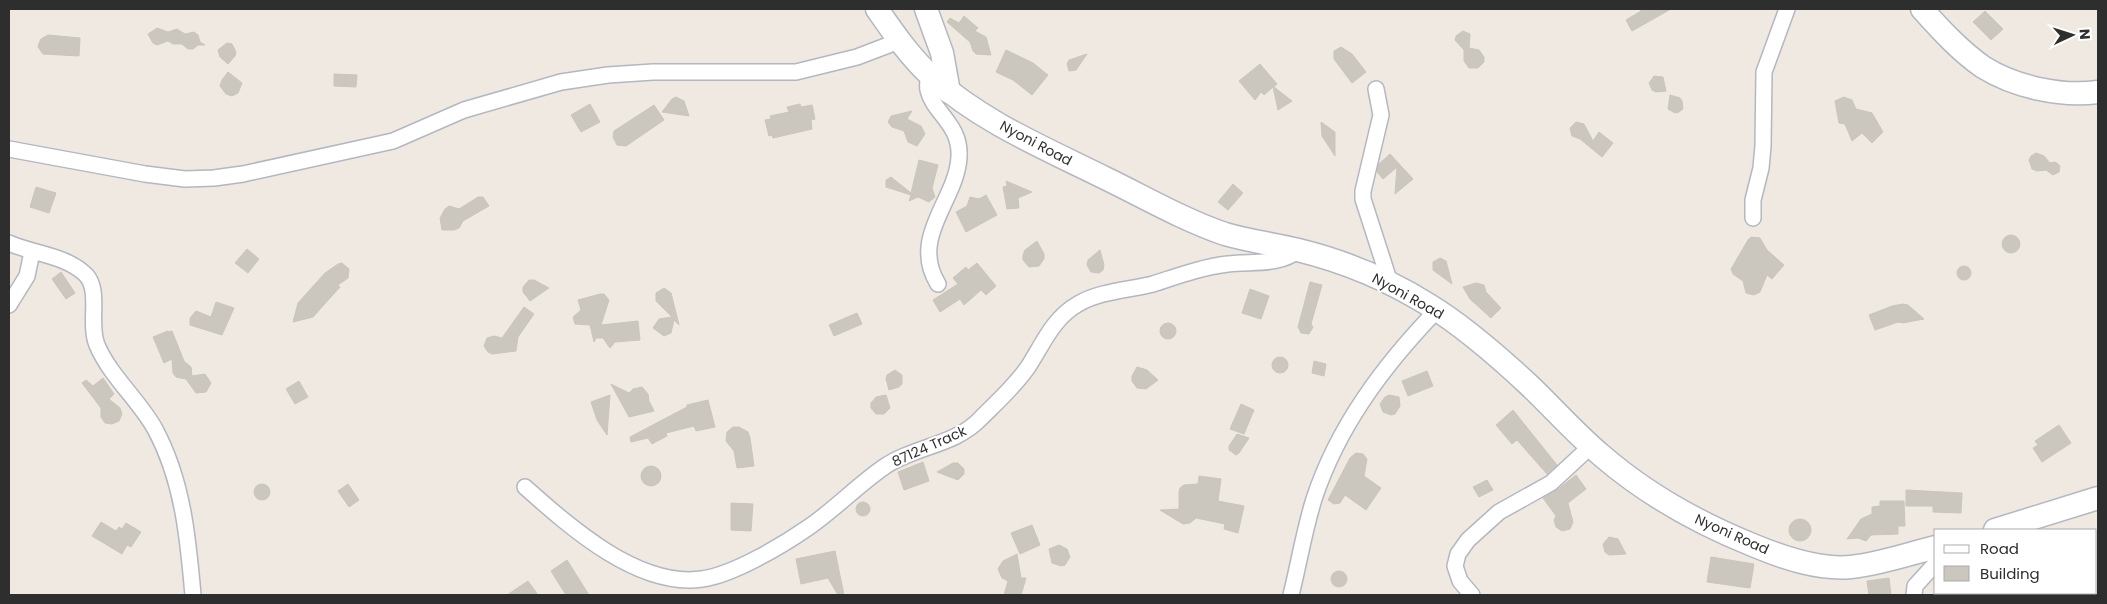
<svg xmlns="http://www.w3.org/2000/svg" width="2107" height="604" font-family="Poppins,sans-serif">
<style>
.building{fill:#cbc7bf;stroke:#cbc5ba}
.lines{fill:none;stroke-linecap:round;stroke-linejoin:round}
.street-casing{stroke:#b4b7c1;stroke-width:18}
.secondary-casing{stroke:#b4b7c1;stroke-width:25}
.street{stroke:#fff;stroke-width:15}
.secondary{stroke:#fff;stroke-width:22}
.labels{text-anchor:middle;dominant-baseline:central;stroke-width:4;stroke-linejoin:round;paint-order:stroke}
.street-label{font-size:14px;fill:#2e2e2e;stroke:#fff}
</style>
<rect width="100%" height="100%" fill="#efe9e1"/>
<!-- building -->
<g class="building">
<path d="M1641,9H1671L1632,31L1626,20L1641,11Z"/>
<path d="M1985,11L2003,29L1991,40L1973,22Z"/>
<path d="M964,16L978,28L975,31L986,37L991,55L976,54L973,51L970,42L947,22L950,18L959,23Z"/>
<path d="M157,28L168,32L177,29L185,34L194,32L198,35L200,42L205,45H198L193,49H188L182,44H173L168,41L157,45L153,43L148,34Z"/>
<path d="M1463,31L1470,34L1469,48L1479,50L1484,57V62L1478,68H1469L1464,61V50L1455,40L1456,36Z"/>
<path d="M48,35L80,38L79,56L43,54L38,47L39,43L41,39Z"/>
<path d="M227,43L232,44L236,52L235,56L228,64L220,57L218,50Z"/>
<path d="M1341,47L1352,54L1366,72L1352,83L1334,59V51Z"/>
<path d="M1006,50L1033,63L1048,75L1032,95L1013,80L996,72Z"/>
<path d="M1087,54L1076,70L1069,71L1067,64L1069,60Z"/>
<path d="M1260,64L1277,84L1274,87L1292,101L1278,110L1273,87L1264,95L1261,92L1255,100L1239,81Z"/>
<path d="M228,72L242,83L238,93L232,96L226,94L220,86L222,80Z"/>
<path d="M334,74L357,75L356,87L334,86Z"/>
<path d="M1654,76L1663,77L1666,91L1656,92L1652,90L1649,83Z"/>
<path d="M1670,95L1680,98L1682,101L1683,109L1679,112L1675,113L1668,109Z"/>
<path d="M676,97L684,101L689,116L662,112L672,99Z"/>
<path d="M1844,97L1852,100L1856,109L1872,113L1883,132L1872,143L1862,133L1852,141L1845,124L1839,123L1835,101Z"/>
<path d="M590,104L600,122L581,132L571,115Z"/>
<path d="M800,104L801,107L812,105L815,119L811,120L812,129L773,138L772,135L769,136L765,120L771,119L770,116L789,112L787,107Z"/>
<path d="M654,105L664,120L626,146L617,145L613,137L614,131Z"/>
<path d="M912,111L907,119L921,126L925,134L917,146L908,142L904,131L892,127L888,122L891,116Z"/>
<path d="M1321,122L1335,132V156L1322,136Z"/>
<path d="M1576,122L1584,124L1593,141L1599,132L1613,143L1602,157L1580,139L1572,136L1570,128Z"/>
<path d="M2036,153L2044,156L2050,163L2055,162L2058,164L2060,166L2059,172L2053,175L2046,170L2037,171L2032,169L2029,160L2031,156Z"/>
<path d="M1390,154L1413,179L1395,194L1397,167L1383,179L1377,172L1379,164Z"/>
<path d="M919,160L938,165L932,188L935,197L929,202L918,197L909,201L911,195L886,187V180L891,177L911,193Z"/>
<path d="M1006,181L1032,192L1018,198L1019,208L1007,209L1003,187L1007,186Z"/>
<path d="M1233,184L1243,193L1228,210L1218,202Z"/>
<path d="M36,187L56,193L49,213L30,207Z"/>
<path d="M986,195L997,215L966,232L956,212L967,206L970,197L979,199Z"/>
<path d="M478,197H483L489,206L463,221L459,228L454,230H442L440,218L445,209L449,206L459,209Z"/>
<circle cx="2011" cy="244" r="9"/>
<path d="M1751,237L1760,238L1767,250L1784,265L1772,279L1767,275L1760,292L1754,295L1746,293L1743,281L1733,274L1731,269L1748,240Z"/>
<path d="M1037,241L1044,254V259L1039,266L1029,267L1023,260V255L1025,250Z"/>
<path d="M247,249L259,259L248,273L235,263Z"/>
<path d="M1100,250L1104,265L1103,270L1099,273L1091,272L1087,265L1088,260Z"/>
<path d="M1440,258L1446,261L1452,284L1433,270V262Z"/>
<path d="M342,263L349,269L348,278L338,285L340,287L313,317L293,322L298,303L325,273L338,264Z"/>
<path d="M977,263L996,286L986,295L981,290L964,305L960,299L940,312L933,300L958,284L953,278L966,267L968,270Z"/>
<circle cx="1964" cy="273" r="7"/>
<path d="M61,272L75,293L66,299L52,279Z"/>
<path d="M529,280H534L549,288L530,301L523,292V287Z"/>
<path d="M1310,282L1322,285L1311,324L1313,327L1309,334L1301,333L1298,327Z"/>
<path d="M1476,283L1484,285L1486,292L1501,308L1491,318L1470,299L1463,287Z"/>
<path d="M664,288L671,293L679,325L674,320L671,333L664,336L653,328L659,319L672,317L656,301V293Z"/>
<path d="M1250,289L1269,296L1261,319L1242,313Z"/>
<path d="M600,294H604L609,300L601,325L638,321L640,340L615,342L610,348L603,338H596L594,342L590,325L575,324L573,317L581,310L578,300Z"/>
<path d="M216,302L234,308L222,335L190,325V318L196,311L211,317Z"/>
<path d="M1903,304L1908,305L1924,319L1903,323L1898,322L1875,330L1869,315L1892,306Z"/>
<path d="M524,307L534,314L518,337L516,351L492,354L488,352L484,346L487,338L494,336L502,338Z"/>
<path d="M857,313L862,324L834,336L829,325Z"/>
<circle cx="1168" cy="331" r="8"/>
<path d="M168,331V334V332L172,331L184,361L191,367L192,376L205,374L211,383L206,392L196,393L186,379L176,377L173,373L172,359L164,363L153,337Z"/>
<circle cx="1280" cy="365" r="8"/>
<path d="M1314,361L1326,364L1324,376L1312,373Z"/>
<path d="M1137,367L1147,370L1158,380L1146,389L1137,388L1132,381V376Z"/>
<path d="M895,370L902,375V384L899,387L889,390L886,379L887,375Z"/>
<path d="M1427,371L1433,386L1408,396L1402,381Z"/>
<path d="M103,378L114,394L109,399L120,408L122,414L119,421L112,424L105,423L101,417V408L82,383L86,380L93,386Z"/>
<path d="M299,381L308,397L295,404L286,389Z"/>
<path d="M611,384L629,393L633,389L642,387L648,394L649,401L654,411L629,417Z"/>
<path d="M610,395L607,435L597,420L591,402Z"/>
<path d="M886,395L890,408L884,414H876L871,408V403L876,397Z"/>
<path d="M1389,395L1399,397L1400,406L1395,414L1391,415L1383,412L1380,404L1385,397Z"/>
<path d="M708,400L715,427L696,431L694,426L666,433L667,436L652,444L648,438L631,442L630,437L687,407V405Z"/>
<path d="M1241,404L1254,410L1244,434L1230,429Z"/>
<path d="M1513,410L1557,465L1547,474L1517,440L1512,444L1496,425Z"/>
<path d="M2059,425L2071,443L2042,462L2033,448L2038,445L2035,441Z"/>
<path d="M733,427H739L748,432L750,438L754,466L737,468L734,451L726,441L727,432Z"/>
<path d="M1237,434L1249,438L1239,453L1236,455L1229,450V446Z"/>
<path d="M1356,453L1363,454L1367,459L1364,476L1381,488L1366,510L1345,495L1340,503L1334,504L1328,500L1350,458Z"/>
<path d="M923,462L929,481L904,490L898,472Z"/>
<path d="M953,463H958L964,469V474L958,480L937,472Z"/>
<circle cx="651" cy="476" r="10"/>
<path d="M1576,475L1586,489L1568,503L1573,522L1570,529L1562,531L1556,527L1554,520L1556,516L1543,498L1557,490Z"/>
<path d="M1199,476L1221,479L1218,501L1244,506L1238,533L1224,529L1225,524L1196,518L1190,523L1183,524L1160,510L1179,509V492L1180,488L1184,485L1198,484Z"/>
<path d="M1487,480L1493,490L1479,497L1473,487Z"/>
<circle cx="262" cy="492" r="8"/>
<path d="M348,484L359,500L349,507L338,491Z"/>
<path d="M1906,490L1962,493L1961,513L1933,512V506H1906Z"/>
<path d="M1880,501H1904L1905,526H1898V534L1871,535L1866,541L1858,538L1847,539L1861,519L1872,514V507L1880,506Z"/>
<circle cx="863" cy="509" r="7"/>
<path d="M731,503L753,504L751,531L731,530Z"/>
<circle cx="1800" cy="530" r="11"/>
<path d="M101,522L116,531L119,527L122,529L126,523L141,532L131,547L127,545L122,554L92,536Z"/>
<path d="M1032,525L1040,545L1020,554L1011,533Z"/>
<path d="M1609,537L1618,539L1626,554L1609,555L1605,552L1603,544Z"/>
<path d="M1059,545L1067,549L1070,557L1065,565L1061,566L1052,563L1049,549Z"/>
<path d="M835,551L844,595H838L828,578L801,584L796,559Z"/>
<path d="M1017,554L1021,578H1026L1021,595H1004L1008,581L1002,578L998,569L1003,561Z"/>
<path d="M1711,557L1754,564L1750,588L1707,582Z"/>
<path d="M567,560L589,595H566L551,571Z"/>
<circle cx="1339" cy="579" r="8"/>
<path d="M1889,578L1891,595H1869L1867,581Z"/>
<path d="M528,581L538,595H507Z"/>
</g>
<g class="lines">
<!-- street casing -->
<g class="street-casing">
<g id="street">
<path d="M929,74C928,79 927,85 928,90C933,113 961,124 959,157C957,200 909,237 938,284"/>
<path d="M1376,89L1381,115L1363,191V199L1391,286"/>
<path d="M9,149L145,174L185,179L214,178L243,174L393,141L464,110L561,82L608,75L653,72H796L857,57L899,41"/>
<path d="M1753,218V200L1761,168L1763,146L1764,72L1787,9"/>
<path d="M9,243C33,254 66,255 86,275C101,291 88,323 97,345C110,376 139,400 155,429C183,481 188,538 193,595"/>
<path d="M9,305L27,276L32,252"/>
<path d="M525,487C570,527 638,588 702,579C733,575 783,545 809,527C835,509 858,485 884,467C914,446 955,446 981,418C997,402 1015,386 1028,367C1043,344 1053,318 1078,304C1100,291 1129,290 1153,284C1178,276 1202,267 1228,264C1253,261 1279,266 1299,250"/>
<path d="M1291,595C1299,563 1304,531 1314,499C1338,426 1384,365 1437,310"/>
<path d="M1472,595L1460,581L1455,566L1458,554L1468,540L1499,512L1551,483L1591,446"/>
<path d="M1914,595L1915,586L1936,563"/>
</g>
</g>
<!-- secondary casing -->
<g class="secondary-casing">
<g id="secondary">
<path d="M877,9C893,32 910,57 931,76C981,122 1047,149 1107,179C1146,198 1184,220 1225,234C1249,241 1273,244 1298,250C1343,261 1389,280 1429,305C1465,327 1499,357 1530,386C1554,409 1576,434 1601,455C1646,494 1700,524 1755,546C1784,558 1819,570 1851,567C1880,564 1908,554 1936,547"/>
<path d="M926,9L942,53L949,92"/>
<path d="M1922,9C1940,29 1960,51 1983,67C2015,87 2061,97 2098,92"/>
<path d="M1995,530L2098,498"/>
</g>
</g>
<!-- street -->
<use href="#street" class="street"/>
<!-- secondary -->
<use href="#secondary" class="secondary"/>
</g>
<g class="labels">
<!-- street labels -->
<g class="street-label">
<text transform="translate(1036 143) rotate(28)">Nyoni Road</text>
<text transform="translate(1408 296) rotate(29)">Nyoni Road</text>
<text transform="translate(929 446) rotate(-24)">87124 Track</text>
<text transform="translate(1732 534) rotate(24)">Nyoni Road</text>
</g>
</g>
<!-- border -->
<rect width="2107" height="604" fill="none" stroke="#2e2e2e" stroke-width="20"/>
<!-- legend -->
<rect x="1934" y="529" width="162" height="65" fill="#ffffff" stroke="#ababab"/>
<rect x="1944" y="545" width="25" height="8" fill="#ffffff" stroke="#ababab"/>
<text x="1980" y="554" font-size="15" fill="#2e2e2e">Road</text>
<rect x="1944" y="566" width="25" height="15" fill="#cbc7bf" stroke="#ababab"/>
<text x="1980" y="579" font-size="15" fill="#2e2e2e">Building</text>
<!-- north arrow -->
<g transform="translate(2072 35) rotate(86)" stroke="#ffffff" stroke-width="4" paint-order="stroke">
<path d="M0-4L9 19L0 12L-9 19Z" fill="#2e2e2e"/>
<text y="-8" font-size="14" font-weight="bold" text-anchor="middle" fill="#2e2e2e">N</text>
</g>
</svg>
